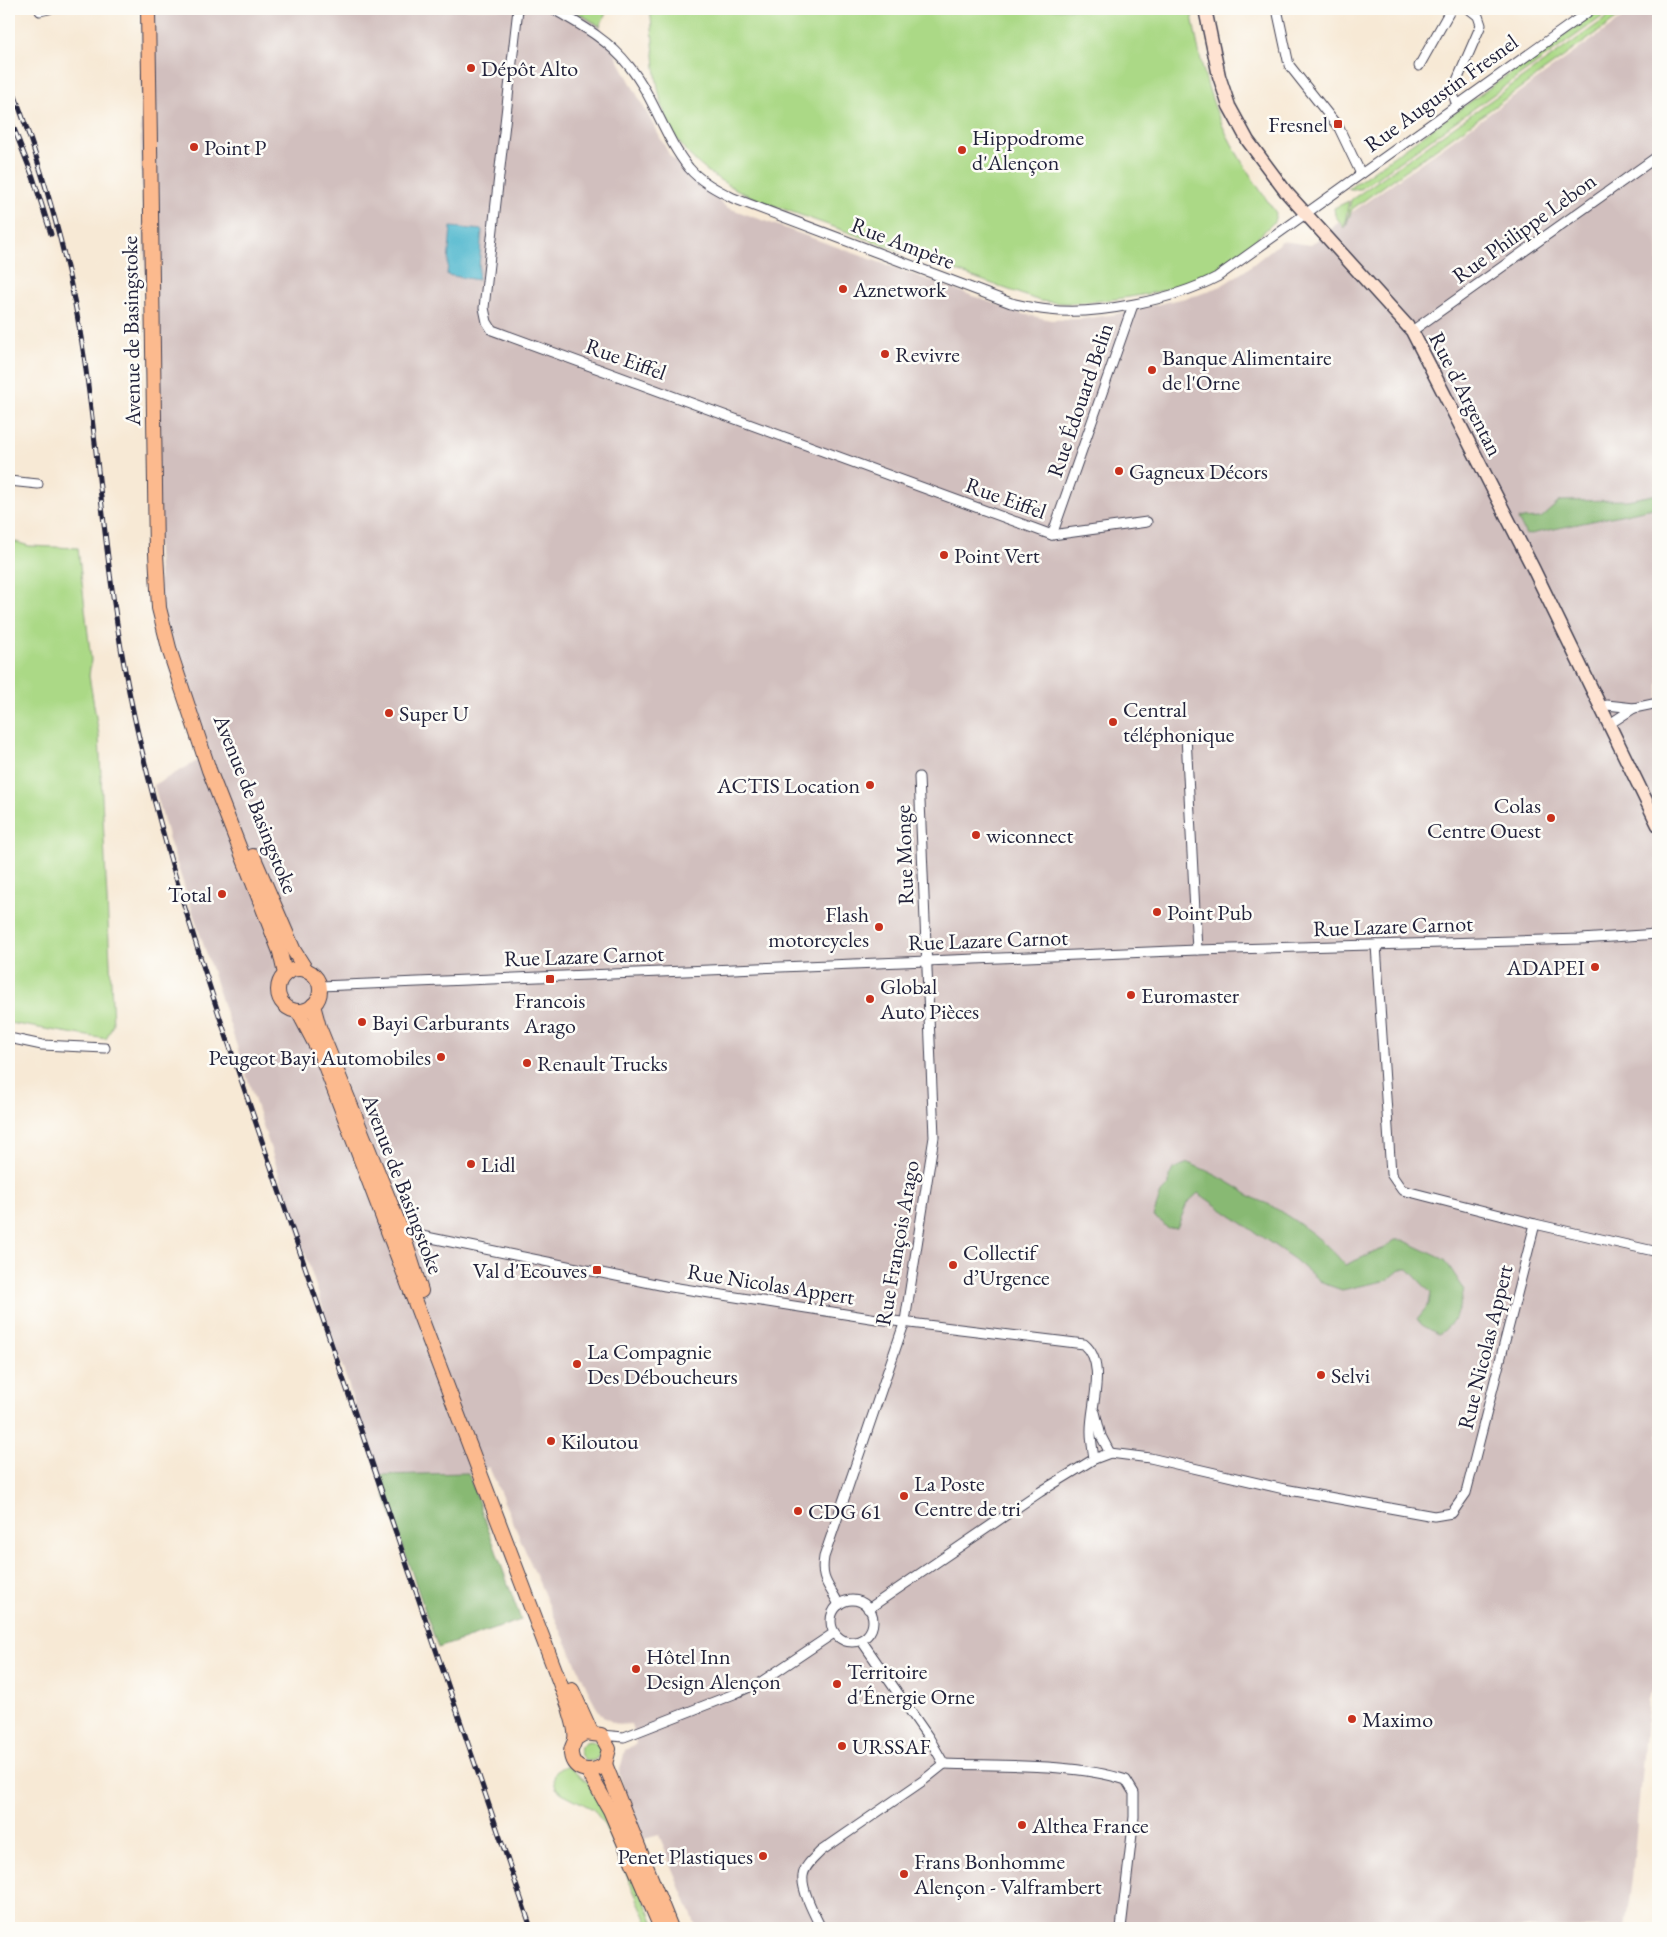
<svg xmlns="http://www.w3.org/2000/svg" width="1667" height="1937" font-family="'EB Garamond',serif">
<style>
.industrial{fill:#d1bfbe}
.green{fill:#abd986;stroke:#667e60}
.forest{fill:#88b973;stroke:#556e57}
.water{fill:#50b7ce;stroke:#396c84}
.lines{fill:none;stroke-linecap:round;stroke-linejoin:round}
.minor-casing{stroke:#424052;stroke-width:11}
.secondary-casing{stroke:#424052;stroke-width:15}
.primary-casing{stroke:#424052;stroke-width:16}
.minor{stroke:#fff;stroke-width:9}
.secondary{stroke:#fee3d2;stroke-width:12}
.primary{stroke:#fcba8e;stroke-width:14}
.rail-casing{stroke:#22223b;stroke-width:5}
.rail{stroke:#fdfcf7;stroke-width:3;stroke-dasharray:9;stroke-linecap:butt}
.poi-dot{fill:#c8321e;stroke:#fdfcf7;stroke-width:2}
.labels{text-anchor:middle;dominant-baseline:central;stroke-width:5;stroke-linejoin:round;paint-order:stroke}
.poi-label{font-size:22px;fill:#22223b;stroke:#fdfcf7;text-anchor:start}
.street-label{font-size:22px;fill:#22223b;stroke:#fdfcf7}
</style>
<rect width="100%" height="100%" fill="#fdfcf7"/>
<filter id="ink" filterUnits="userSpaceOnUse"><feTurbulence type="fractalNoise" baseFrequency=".02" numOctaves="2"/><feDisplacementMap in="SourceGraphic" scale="10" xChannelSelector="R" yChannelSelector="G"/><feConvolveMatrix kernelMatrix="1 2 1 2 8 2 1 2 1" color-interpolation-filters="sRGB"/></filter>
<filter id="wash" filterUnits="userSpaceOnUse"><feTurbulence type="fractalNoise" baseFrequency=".0096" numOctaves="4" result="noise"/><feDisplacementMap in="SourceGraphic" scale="20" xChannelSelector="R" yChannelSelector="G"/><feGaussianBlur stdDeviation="1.12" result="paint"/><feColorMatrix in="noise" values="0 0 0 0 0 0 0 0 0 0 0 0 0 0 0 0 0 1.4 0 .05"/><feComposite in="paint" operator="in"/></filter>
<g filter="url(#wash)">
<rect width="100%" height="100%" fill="#f7e9d5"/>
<!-- industrial -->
<path class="industrial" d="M141,9H572L600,26L670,156L726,207L1023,314L1051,320L1081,319L1112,315L1198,295L1221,286L1246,270L1282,241L1311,245L1344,218L1635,9H1658V1680L1648,1699L1632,1879L1625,1928H697L659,1835L644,1839L629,1805L619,1774L625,1750L636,1744L631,1724L618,1725L603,1717L595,1705L548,1603L489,1467L474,1473L378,1475L170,843L154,785L201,759L162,644L141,165Z"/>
<!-- green -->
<g class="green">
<path d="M572,9H608L600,26Z"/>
<path d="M650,9H1191C1196,39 1202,70 1212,99C1225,139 1252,179 1276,213L1274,222C1254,241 1234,262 1209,275C1177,292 1111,301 1075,303C1064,304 1051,302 1040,301L764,202C715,182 674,155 661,101C653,72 654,39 650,9Z"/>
<path d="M1600,9H1613L1361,189H1348Z"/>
<path d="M1619,9H1630L1352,209L1346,226L1351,200Z"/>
<path d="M1349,201L1344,228L1335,215L1334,208Z"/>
<path d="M9,540L29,546L78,548L91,660L89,676L99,735L113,1024L106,1039L9,1023Z"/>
<circle cx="590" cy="1751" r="10"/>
<path d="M567,1766L597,1790L656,1928H650L604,1824L593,1809L562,1793L556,1788C552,1777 554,1769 567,1766Z"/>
</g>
<!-- forest -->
<g class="forest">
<path d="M1658,494V507L1526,535L1518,519L1541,518L1560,501L1627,500Z"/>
<path d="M1188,1163C1212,1172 1231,1183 1252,1197C1258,1201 1264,1202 1270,1205C1298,1222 1325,1240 1345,1265L1382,1249L1395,1240H1403L1445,1260L1464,1289C1461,1305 1454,1327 1438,1334L1422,1325L1417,1319L1429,1304L1431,1293L1408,1269H1401L1388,1280L1342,1290L1322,1283L1294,1259L1198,1193L1187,1203L1177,1228L1168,1229L1162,1222L1153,1217L1161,1193L1169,1185V1177L1173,1169Z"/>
<path d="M468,1473L521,1620L438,1648L378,1475Z"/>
</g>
<!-- water -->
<path class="water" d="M451,227L482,230L478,280L447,275Z"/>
</g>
<g filter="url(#ink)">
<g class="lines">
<!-- minor casing -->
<g class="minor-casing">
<g id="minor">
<path d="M518,9L484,308L487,322L492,330L1052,535L1147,522"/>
<path d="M553,9C581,25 609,40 629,66C654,97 664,137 689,168C700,181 717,190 733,198L1011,303C1024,306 1036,309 1049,310C1096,316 1175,299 1217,277L1592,9"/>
<path d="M1277,9L1289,65L1339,128L1361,174"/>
<path d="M40,11L49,9"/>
<path d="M1419,66L1451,9"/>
<path d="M1457,105L1452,92L1481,25L1478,16L1469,9"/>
<path d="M1412,331L1658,156"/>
<path d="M9,481L38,484"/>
<path d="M1052,535L1133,305"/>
<path d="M1600,709L1607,705L1634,708L1658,703"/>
<path d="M1608,725L1634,708"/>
<path d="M1186,736L1197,950"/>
<path d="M320,986L1197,950L1581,939L1658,934"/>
<path d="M9,1038L42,1045L105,1048"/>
<path d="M1535,1224L1658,1252"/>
<path d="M398,1233L412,1234L665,1286L877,1319L1084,1344C1108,1364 1090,1406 1091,1432C1091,1441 1093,1450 1094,1459"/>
<path d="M1095,1412L1101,1436L1110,1453"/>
<circle cx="852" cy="1621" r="21"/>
<path d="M839,1605C830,1585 820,1582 824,1557L905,1321L934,1137L919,777"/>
<path d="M868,1609L1040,1492L1094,1459L1110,1453L1150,1458L1284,1489L1434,1516L1452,1513L1466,1493L1535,1224L1402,1190L1391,1174L1376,945"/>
<path d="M601,1735L624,1737L734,1694L761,1682L834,1633"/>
<path d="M944,1764C999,1766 1076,1763 1126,1780L1134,1793V1817L1121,1928"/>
<path d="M821,1928C815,1916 801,1890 803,1876C804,1866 814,1858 821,1851L924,1780L944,1764L929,1738L861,1640"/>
</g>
</g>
<!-- secondary casing -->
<g class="secondary-casing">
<path id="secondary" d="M1205,9L1219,76L1229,106L1248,141L1286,192L1412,331L1533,568L1658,825"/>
</g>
<!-- primary casing -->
<g class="primary-casing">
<g id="primary">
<path d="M148,9L156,553L159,608L170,652L209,770L280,952L285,974"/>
<path d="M253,856L294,951L306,970"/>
<circle cx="299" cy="990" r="21"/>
<path d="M313,1005L319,1027L402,1232L421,1291"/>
<path d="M298,1011L321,1055L569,1707C571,1716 577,1730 575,1739C575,1744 570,1747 571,1754C573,1772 593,1774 605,1764L609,1749L601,1735L585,1733L575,1739"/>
<path d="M572,1690L591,1732"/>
<path d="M605,1764L671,1928"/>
<path d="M588,1771L610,1810L661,1928"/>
</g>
</g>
<!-- minor -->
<use href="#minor" class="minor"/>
<!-- secondary -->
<use href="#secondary" class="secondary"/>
<!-- primary -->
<use href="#primary" class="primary"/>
<!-- rail casing -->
<g class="rail-casing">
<g id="rail">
<path d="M9,80C43,169 70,261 84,356C99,459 105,562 124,665C146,786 182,903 221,1021L531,1928"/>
<path d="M9,116L33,177L51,234"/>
</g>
</g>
<!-- rail -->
<use href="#rail" class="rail"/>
</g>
</g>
<!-- markers -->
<g class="poi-dot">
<circle cx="471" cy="68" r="5"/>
<rect x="1333" y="119" width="10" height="10" rx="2.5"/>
<circle cx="194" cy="147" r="5"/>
<circle cx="962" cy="150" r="5"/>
<circle cx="843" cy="289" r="5"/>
<circle cx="885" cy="354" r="5"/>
<circle cx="1152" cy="370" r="5"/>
<circle cx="1119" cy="471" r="5"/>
<circle cx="944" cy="555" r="5"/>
<circle cx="389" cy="713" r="5"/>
<circle cx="1113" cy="722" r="5"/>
<circle cx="870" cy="785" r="5"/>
<circle cx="1551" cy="818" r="5"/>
<circle cx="976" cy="835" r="5"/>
<circle cx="222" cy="894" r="5"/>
<circle cx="1157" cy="912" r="5"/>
<circle cx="879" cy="927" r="5"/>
<circle cx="1595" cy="967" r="5"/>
<rect x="545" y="974" width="10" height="10" rx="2.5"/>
<circle cx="1131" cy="995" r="5"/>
<circle cx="870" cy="999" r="5"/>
<circle cx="362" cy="1022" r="5"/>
<circle cx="441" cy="1057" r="5"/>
<circle cx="527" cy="1063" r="5"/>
<circle cx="471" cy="1164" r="5"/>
<circle cx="953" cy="1265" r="5"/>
<rect x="592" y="1265" width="10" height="10" rx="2.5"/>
<circle cx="577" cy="1364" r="5"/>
<circle cx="1321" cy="1375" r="5"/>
<circle cx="551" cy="1441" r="5"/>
<circle cx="904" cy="1496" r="5"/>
<circle cx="798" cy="1511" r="5"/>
<circle cx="636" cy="1669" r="5"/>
<circle cx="837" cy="1684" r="5"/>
<circle cx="1352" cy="1719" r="5"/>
<circle cx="842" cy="1746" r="5"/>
<circle cx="1022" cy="1825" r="5"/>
<circle cx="763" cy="1856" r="5"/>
<circle cx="904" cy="1874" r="5"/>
</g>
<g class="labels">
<!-- poi labels -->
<g class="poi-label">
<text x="481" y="68">Dépôt Alto</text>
<text x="1328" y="124" text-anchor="end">Fresnel</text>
<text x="972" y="137">Hippodrome<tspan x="972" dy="25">d'Alençon</tspan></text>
<text x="204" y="147">Point P</text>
<text x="853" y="289">Aznetwork</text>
<text x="895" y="354">Revivre</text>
<text x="1162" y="357">Banque Alimentaire<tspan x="1162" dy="25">de l'Orne</tspan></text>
<text x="1129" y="471">Gagneux Décors</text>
<text x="954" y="555">Point Vert</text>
<text x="1123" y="709">Central<tspan x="1123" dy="25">téléphonique</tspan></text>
<text x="399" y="713">Super U</text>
<text x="860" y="785" text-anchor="end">ACTIS Location</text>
<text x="1541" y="805" text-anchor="end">Colas<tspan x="1541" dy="25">Centre Ouest</tspan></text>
<text x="986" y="835">wiconnect</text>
<text x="212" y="894" text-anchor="end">Total</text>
<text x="1167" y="912">Point Pub</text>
<text x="869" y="914" text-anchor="end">Flash<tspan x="869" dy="25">motorcycles</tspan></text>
<text x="1585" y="967" text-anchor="end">ADAPEI</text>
<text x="880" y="986">Global<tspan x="880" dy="25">Auto Pièces</tspan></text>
<text x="1141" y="995">Euromaster</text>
<text x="550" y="1000" text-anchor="middle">Francois<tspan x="550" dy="25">Arago</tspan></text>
<text x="372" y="1022">Bayi Carburants</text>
<text x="431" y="1057" text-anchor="end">Peugeot Bayi Automobiles</text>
<text x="537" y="1063">Renault Trucks</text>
<text x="481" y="1164">Lidl</text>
<text x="963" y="1252">Collectif<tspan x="963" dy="25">d’Urgence</tspan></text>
<text x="587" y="1270" text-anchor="end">Val d'Ecouves</text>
<text x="587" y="1351">La Compagnie<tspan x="587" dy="25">Des Déboucheurs</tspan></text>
<text x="1331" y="1375">Selvi</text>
<text x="561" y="1441">Kiloutou</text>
<text x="914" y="1483">La Poste<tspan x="914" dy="25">Centre de tri</tspan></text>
<text x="808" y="1511">CDG 61</text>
<text x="646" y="1656">Hôtel Inn<tspan x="646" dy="25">Design Alençon</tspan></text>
<text x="847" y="1671">Territoire<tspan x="847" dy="25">d'Énergie Orne</tspan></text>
<text x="1362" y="1719">Maximo</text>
<text x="852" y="1746">URSSAF</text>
<text x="1032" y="1825">Althea France</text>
<text x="753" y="1856" text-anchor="end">Penet Plastiques</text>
<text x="914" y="1861">Frans Bonhomme<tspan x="914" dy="25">Alençon - Valframbert</tspan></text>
</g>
<!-- street labels -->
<g class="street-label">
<text transform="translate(1441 93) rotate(-36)">Rue Augustin Fresnel</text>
<text transform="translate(1524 228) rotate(-36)">Rue Philippe Lebon</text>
<text transform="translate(903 243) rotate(21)">Rue Ampère</text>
<text transform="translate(131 331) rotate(-91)">Avenue de Basingstoke</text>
<text transform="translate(626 359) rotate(20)">Rue Eiffel</text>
<text transform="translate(1466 394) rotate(63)">Rue d'Argentan</text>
<text transform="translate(1080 400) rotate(-71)">Rue Édouard Belin</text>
<text transform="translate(1006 498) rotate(20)">Rue Eiffel</text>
<text transform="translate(256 804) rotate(68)">Avenue de Basingstoke</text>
<text transform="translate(904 855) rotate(-92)">Rue Monge</text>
<text transform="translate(1393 926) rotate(-2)">Rue Lazare Carnot</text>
<text transform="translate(988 940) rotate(-2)">Rue Lazare Carnot</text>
<text transform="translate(584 956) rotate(-2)">Rue Lazare Carnot</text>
<text transform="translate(403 1184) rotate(69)">Avenue de Basingstoke</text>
<text transform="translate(897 1243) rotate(-80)">Rue François Arago</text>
<text transform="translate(771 1284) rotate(9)">Rue Nicolas Appert</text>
<text transform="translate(1485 1347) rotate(-76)">Rue Nicolas Appert</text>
</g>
</g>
<!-- margin -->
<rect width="1667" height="1937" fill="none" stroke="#fdfcf7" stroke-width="30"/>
</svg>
